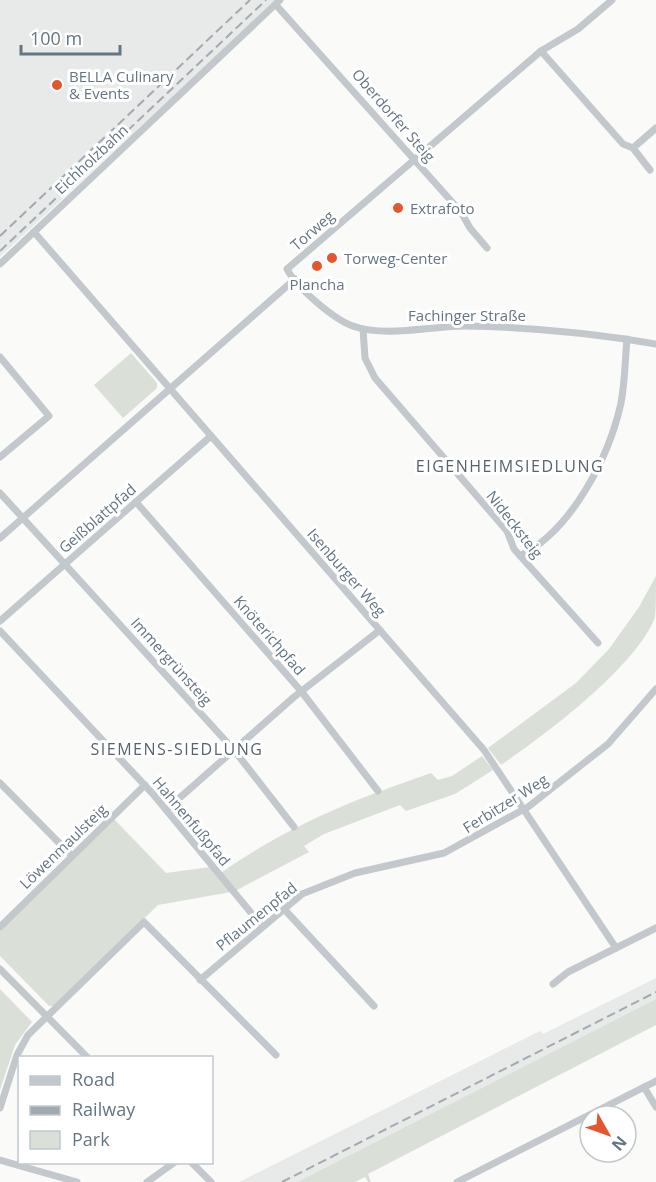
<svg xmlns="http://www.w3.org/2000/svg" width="656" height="1182" font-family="'Open Sans',sans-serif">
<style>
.built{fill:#e8e9e9}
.green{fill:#dadfd7}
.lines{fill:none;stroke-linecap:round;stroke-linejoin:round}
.minor{stroke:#c3c8cc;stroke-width:7}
.rail{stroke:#a2aab0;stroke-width:2;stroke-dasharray:9 4.5;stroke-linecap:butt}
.poi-dot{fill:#e4572e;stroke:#fff;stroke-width:2}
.labels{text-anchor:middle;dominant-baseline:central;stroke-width:6;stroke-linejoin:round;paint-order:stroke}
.poi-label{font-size:15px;fill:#657683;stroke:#fff;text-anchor:start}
.street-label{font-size:15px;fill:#657683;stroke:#fff}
.neighbourhood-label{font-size:16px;letter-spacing:1.5px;fill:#57646e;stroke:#fff}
</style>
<rect width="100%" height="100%" fill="#fafaf8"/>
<!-- built -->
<g class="built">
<path d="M0,0H276L0,257Z"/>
<path d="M656,978V999L297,1182H239L540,1031L543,1034Z"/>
</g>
<!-- green -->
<g class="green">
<path d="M131,353L157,383V388L123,418L94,385Z"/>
<path d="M656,576C656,588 656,606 655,617C637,666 545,735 501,765L488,748L576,683L609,649L639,607Z"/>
<path d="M482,756L493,770L455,794L406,811L400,805L324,834L304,846L309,852L235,891L221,873C289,825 353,800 431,773L438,780L452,776Z"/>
<path d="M114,819L166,873L211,867L231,892L158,905L54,1006H49L0,956V931Z"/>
<path d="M0,989L32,1022L15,1045L0,1090Z"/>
<path d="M656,999V1025L368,1174L371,1182H368L365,1177L355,1182H297Z"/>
</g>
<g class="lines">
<!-- minor -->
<g class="minor">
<path d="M612,0L578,29L541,51L287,269C296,287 336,322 356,327C386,337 432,326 465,326C529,327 593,333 656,344"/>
<path d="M276,5L461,212L470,228L487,248"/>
<path d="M541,51L623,144L633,148L650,170"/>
<path d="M633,148L656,128"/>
<path d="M34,232L484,750L616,948"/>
<path d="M0,264L280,0"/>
<path d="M363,329L365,358L375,378L507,531L514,549L598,643"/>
<path d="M0,357L49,416L0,457"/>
<path d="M0,493L234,750L294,827"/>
<path d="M136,502L301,691L378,791"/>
<path d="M0,538L295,279"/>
<path d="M520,556C572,530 609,457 621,403C625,382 625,360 627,339"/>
<path d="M0,621L211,436"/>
<path d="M0,631L153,794L262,926"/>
<path d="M0,783L72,856"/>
<path d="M167,809L294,697L380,630"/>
<path d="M284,909L374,1006"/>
<path d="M0,927L145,785"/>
<path d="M0,969L88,1058"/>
<path d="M200,980L302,894L355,873L444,853L528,807L608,744L656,689"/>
<path d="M553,984L568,972L656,928"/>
<path d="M644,1087L656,1107"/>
<path d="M0,1108L17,1055L28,1035L144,922L276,1055"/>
<path d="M0,1160L77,1182"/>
<path d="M191,1162L211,1182"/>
<path d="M147,1182L175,1162"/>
<path d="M457,1182L656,1081"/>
</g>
<!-- rail -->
<g class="rail">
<path d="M0,236L250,0"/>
<path d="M0,251L266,0"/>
<path d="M282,1182L656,992"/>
</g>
</g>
<!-- markers -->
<g class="poi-dot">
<circle cx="57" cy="85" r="6"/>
<circle cx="398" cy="208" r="6"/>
<circle cx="332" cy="258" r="6"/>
<circle cx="317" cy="266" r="6"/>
</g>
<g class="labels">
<!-- poi labels -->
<g class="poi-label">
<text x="69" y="76">BELLA Culinary<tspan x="69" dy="17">&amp; Events</tspan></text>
<text x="410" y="208">Extrafoto</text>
<text x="344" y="258">Torweg-Center</text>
<text x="317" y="284" text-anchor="middle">Plancha</text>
</g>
<!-- street labels -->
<g class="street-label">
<text transform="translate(394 115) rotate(49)">Oberdorfer Steig</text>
<text transform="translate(91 159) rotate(-43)">Eichholzbahn</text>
<text transform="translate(312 230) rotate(-41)">Torweg</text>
<text x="467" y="315">Fachinger Straße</text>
<text transform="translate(97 518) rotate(-41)">Geißblattpfad</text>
<text transform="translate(515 524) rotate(52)">Nidecksteig</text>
<text transform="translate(347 572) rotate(49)">Isenburger Weg</text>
<text transform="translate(270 635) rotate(49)">Knöterichpfad</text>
<text transform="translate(172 661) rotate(48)">Immergrünsteig</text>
<text transform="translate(505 803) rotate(-32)">Ferbitzer Weg</text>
<text transform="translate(192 821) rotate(50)">Hahnenfußpfad</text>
<text transform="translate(63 846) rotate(-44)">Löwenmaulsteig</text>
<text transform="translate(256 916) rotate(-39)">Pflaumenpfad</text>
</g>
<!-- neighbourhood labels -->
<g class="neighbourhood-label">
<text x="510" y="466">EIGENHEIMSIEDLUNG</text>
<text x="177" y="749">SIEMENS-SIEDLUNG</text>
</g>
</g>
<!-- legend -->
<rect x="18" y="1056" width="195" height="108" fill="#ffffff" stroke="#c1c8cd" stroke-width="1.5"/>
<rect x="30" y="1076" width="30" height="9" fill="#c3c8cc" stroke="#c1c8cd" stroke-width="1.5"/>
<text x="72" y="1086" font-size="18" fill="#657683">Road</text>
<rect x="30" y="1106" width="30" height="9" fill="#a2aab0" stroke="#c1c8cd" stroke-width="1.5"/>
<text x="72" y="1116" font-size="18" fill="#657683">Railway</text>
<rect x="30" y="1131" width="30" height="18" fill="#dadfd7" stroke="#c1c8cd" stroke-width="1.5"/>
<text x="72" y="1146" font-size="18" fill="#657683">Park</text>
<!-- north arrow -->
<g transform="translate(608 1134) rotate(130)"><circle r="28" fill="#ffffff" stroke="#c1c8cd" stroke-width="1.5"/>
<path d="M0-4.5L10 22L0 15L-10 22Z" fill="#e4572e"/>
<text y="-9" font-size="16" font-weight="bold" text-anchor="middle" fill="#657683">N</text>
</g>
<!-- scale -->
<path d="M21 45v9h99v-9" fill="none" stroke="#657683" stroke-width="3"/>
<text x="30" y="45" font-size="18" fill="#657683" stroke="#ffffff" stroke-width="4.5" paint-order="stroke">100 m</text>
</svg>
